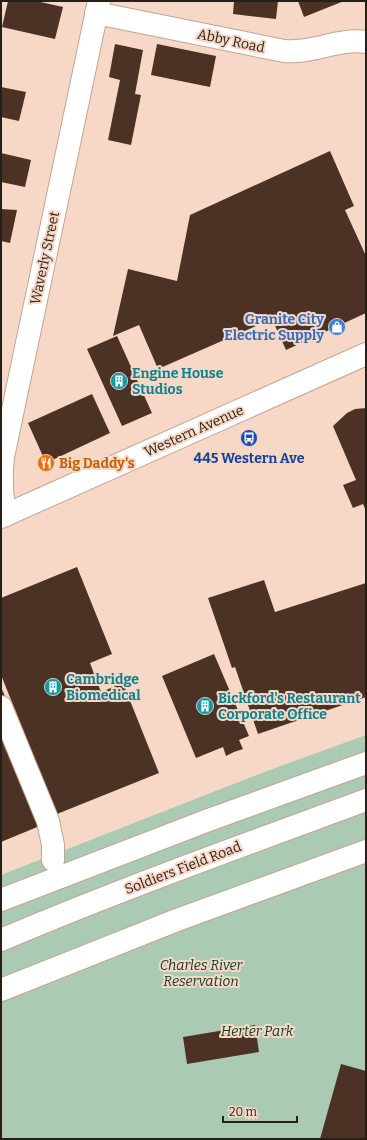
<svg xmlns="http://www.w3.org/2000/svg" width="367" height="1140" font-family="Bitter,serif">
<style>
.green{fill:#abcab4}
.building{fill:#4b3224}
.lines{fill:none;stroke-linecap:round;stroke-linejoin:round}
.minor-casing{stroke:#c3a594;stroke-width:24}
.major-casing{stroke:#c3a594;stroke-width:24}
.minor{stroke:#fff;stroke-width:22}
.major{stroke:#fff;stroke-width:22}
.labels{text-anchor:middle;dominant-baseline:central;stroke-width:4;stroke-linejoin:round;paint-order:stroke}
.street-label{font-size:14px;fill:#291e17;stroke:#f7d8c6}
.shop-label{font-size:14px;font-weight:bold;fill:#366cbe;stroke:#f7d8c6;text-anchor:end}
.culture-label{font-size:14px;font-weight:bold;fill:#0d838f;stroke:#f7d8c6;text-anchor:start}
.transit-label{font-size:14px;font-weight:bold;fill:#164399;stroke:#f7d8c6}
.food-label{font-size:14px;font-weight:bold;fill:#c56008;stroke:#f7d8c6;text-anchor:start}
.park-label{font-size:14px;font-style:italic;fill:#0c4124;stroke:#f7d8c6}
</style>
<rect width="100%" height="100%" fill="#f7d8c6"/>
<!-- green -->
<path class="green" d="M366,735V1139H1V875L267,771Z"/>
<!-- building -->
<g class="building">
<path d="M8,1H36L63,7L55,39L2,27Z"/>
<path d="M234,1H278L276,19L233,14Z"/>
<path d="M298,1H344L304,17Z"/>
<path d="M115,44L143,50L135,94L141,95L131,145L108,140L120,80L109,77Z"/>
<path d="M157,44L216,56L210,87L151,75Z"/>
<path d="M1,87L26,92L19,121L1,117Z"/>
<path d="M330,151L354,206L345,210L366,256V313L286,350L272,319L158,369L139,325L113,336L128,269L177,281L190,215Z"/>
<path d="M1,153L31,160L25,187L1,182Z"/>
<path d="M1,209L17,210L10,243L1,241Z"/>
<path d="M117,336L152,413L122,426L87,349Z"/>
<path d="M92,394L110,433L46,463L28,423Z"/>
<path d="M366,408V511L363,504L353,508L343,485L356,480L333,426L347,413L355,409Z"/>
<path d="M77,567L112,654L90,663L101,692L123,683L159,773L57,814L1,675V598Z"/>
<path d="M264,580L275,612L366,583V697L258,734L235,667L232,668L208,598Z"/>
<path d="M214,654L249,736L239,740L243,749L234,752L226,756L223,747L196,758L162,676Z"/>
<path d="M1,687L7,701L1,703Z"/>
<path d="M1,724L42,825L1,842Z"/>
<path d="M255,1025L259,1052L187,1064L183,1037Z"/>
<path d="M341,1064L366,1071V1139H320Z"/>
</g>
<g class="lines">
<!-- minor casing -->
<g class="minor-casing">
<g id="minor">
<path d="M96,13L284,51C312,54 338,38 366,42"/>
<path d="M6,515C1,496 1,477 3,457L99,1"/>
<path d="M1,707L48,821L53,845V860"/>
</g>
</g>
<!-- major casing -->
<g class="major-casing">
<g id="major">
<path d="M1,517L366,354"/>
<path d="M1,900L206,821L366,763"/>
<path d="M1,940C121,889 244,845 366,800"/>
<path d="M1,990L177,920L366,851"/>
</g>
</g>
<!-- minor -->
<use href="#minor" class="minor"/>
<!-- major -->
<use href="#major" class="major"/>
</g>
<!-- icons -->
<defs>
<g id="shop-disc" transform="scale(0.9)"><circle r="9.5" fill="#3f7fe0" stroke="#f7d8c6"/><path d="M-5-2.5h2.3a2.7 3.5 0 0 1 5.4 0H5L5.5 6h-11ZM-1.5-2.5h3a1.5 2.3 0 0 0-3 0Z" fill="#fff"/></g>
<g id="building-disc" transform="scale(0.9)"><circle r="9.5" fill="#0f9aa8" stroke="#f7d8c6"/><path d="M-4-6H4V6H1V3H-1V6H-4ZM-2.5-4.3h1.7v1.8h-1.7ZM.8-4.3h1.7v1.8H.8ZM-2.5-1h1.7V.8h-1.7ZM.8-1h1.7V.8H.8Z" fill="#fff"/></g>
<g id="bus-disc" transform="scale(0.9)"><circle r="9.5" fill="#1a4fb4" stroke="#f7d8c6"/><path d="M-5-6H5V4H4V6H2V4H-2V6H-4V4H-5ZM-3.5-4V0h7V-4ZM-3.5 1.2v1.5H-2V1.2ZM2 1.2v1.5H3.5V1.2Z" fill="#fff"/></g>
<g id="restaurant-disc" transform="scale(0.9)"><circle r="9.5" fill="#e8710a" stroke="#f7d8c6"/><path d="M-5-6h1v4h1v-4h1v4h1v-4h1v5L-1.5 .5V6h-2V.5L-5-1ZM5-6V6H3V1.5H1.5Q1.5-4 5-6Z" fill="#fff"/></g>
</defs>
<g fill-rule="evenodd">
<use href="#shop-disc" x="337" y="327"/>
<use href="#building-disc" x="119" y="381"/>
<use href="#bus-disc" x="249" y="438"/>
<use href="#restaurant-disc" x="46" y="463"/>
<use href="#building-disc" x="53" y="687"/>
<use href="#building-disc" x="205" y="706"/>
</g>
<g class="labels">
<!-- street labels -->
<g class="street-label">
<text transform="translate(231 41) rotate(12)">Abby Road</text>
<text transform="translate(45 258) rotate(-78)">Waverly Street</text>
<text transform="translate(194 431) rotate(-24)">Western Avenue</text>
<text transform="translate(183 868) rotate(-21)">Soldiers Field Road</text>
</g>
<!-- shop labels -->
<g class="shop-label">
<text x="324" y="319">Granite City<tspan x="324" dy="16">Electric Supply</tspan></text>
</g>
<!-- culture labels -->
<g class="culture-label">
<text x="132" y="373">Engine House<tspan x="132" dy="16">Studios</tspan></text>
<text x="66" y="679">Cambridge<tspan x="66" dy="16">Biomedical</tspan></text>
<text x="218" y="698">Bickford's Restaurant<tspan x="218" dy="16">Corporate Office</tspan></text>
</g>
<!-- transit labels -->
<g class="transit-label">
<text x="249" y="458">445 Western Ave</text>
</g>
<!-- food labels -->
<g class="food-label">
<text x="59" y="463">Big Daddy's</text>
</g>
<!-- park labels -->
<g class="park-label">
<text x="201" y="965">Charles River<tspan x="201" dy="16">Reservation</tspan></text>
<text x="257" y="1031">Herter Park</text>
</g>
</g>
<!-- border -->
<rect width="367" height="1140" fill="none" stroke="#291e17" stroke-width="4"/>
<!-- scale -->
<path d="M223 1116v6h74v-6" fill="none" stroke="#291e17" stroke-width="2"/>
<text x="229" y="1116" font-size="12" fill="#291e17" stroke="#f7d8c6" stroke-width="3" paint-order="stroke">20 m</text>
</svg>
